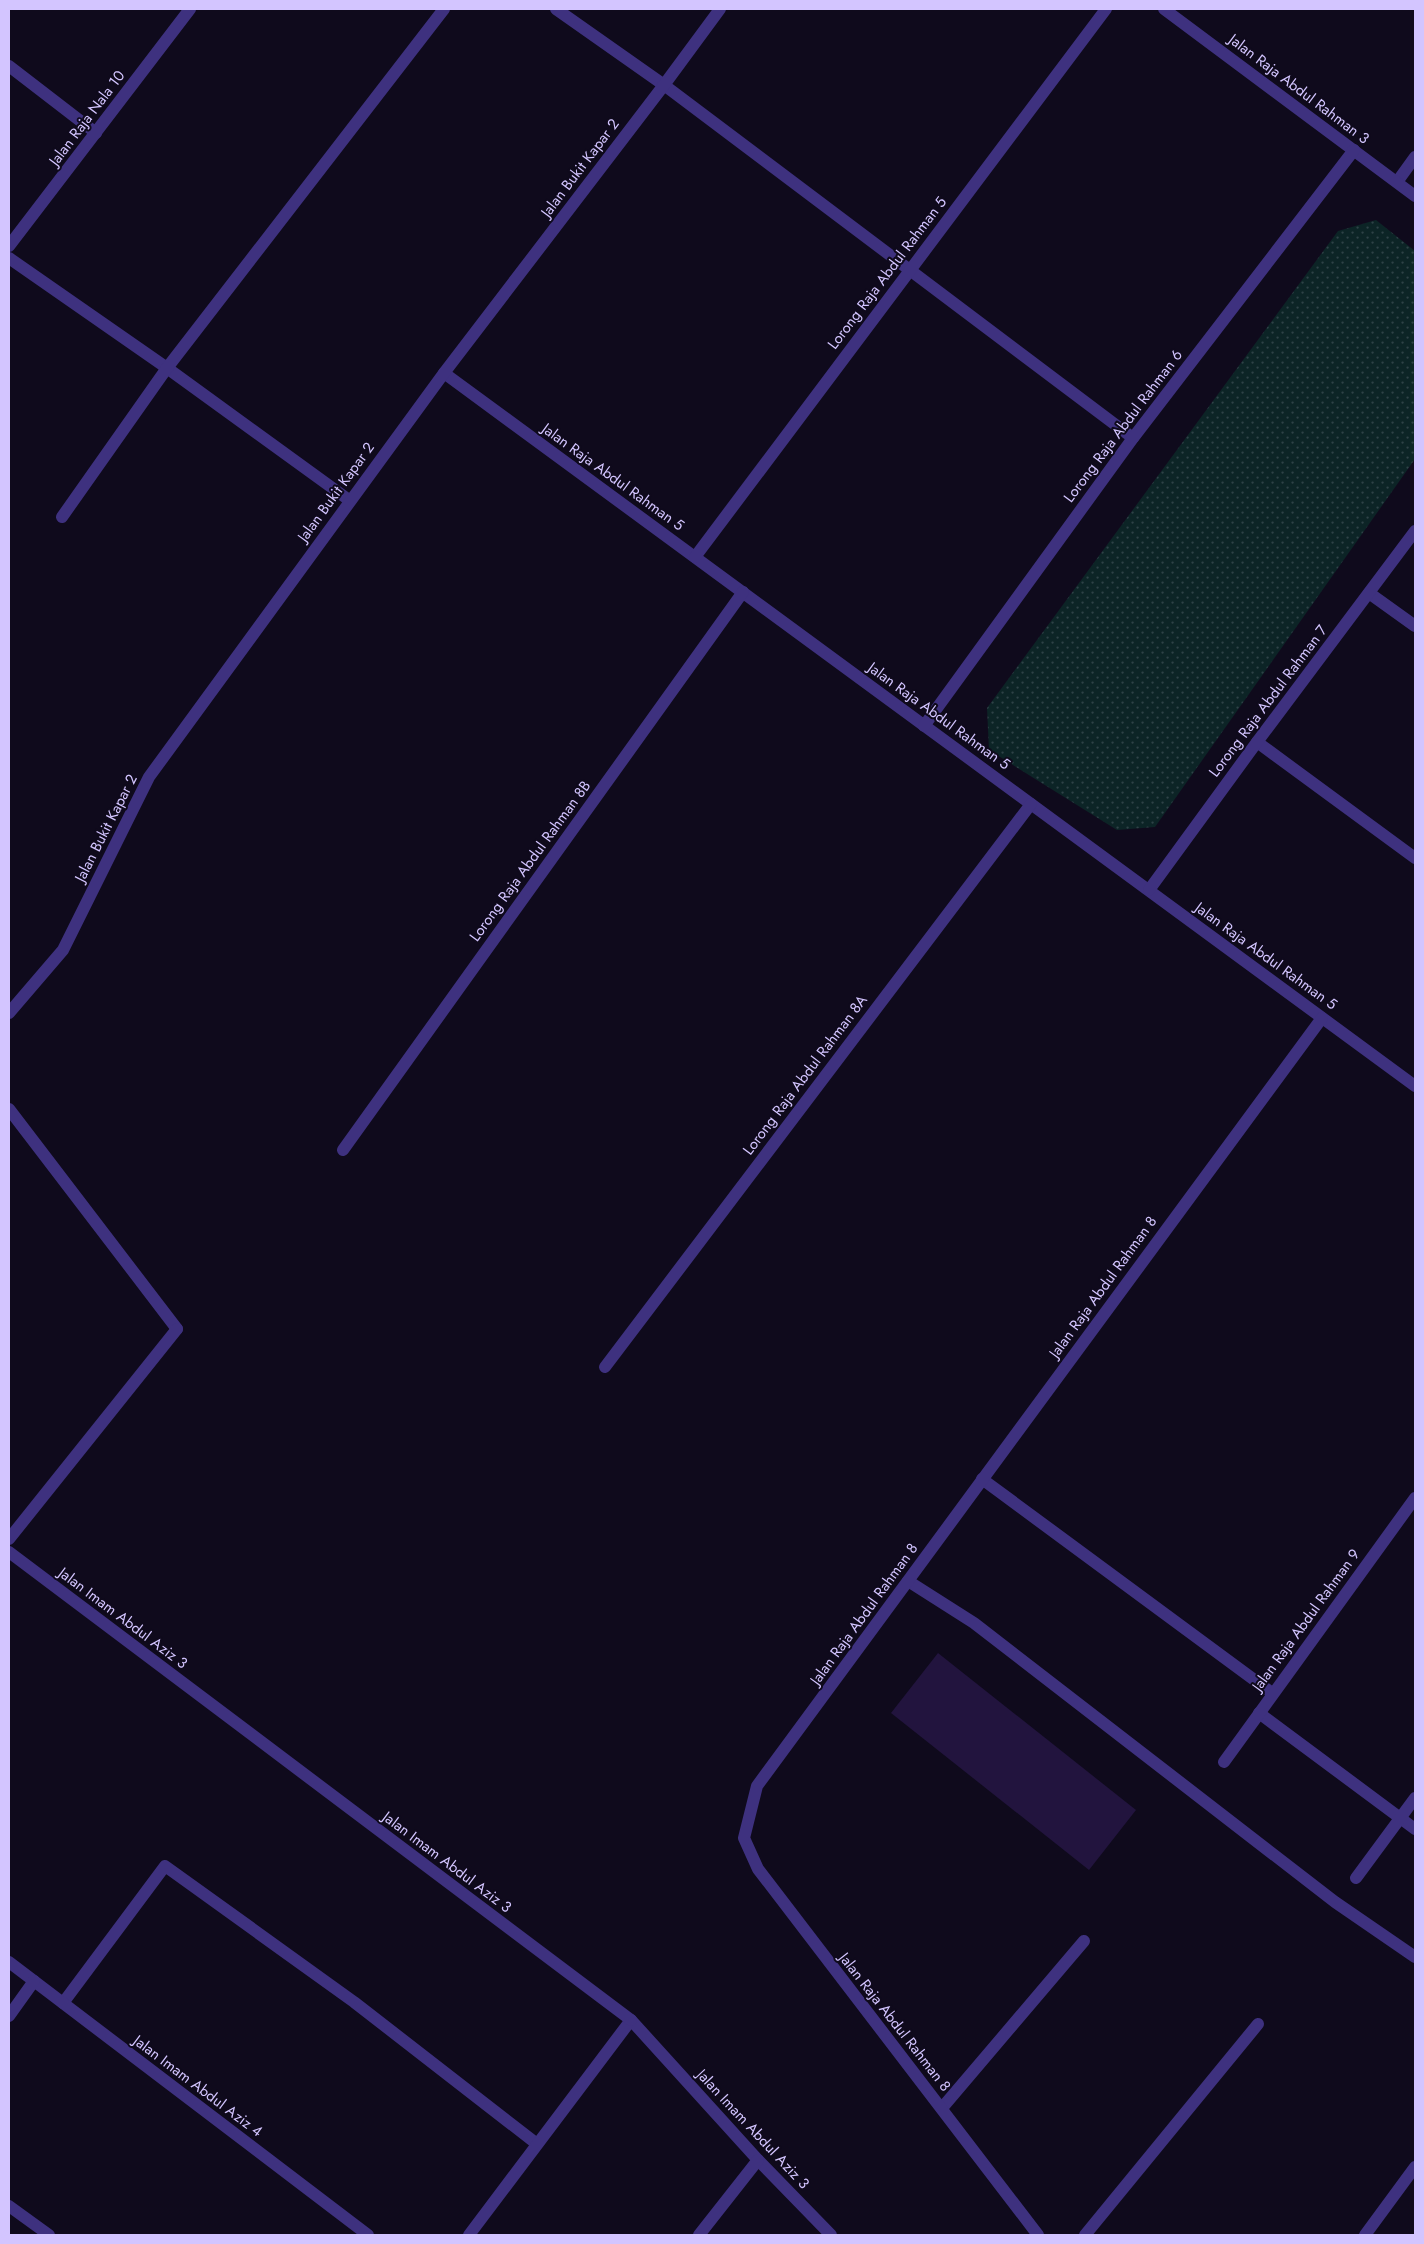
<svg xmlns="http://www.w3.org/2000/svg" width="1424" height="2244" font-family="Jost,sans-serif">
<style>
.grass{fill:url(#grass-dots)}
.building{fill:#22143e}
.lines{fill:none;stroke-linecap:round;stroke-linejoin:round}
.service{stroke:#3e317f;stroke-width:12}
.minor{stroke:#3e317f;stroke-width:12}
.labels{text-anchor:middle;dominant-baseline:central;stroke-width:4;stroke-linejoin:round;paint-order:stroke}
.street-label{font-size:15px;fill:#d3c5ff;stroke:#0f0a1c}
</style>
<defs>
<pattern id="grass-dots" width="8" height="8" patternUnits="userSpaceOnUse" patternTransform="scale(1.25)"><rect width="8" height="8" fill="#0c2426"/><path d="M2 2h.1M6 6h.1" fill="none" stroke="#2e4247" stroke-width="1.8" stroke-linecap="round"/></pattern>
</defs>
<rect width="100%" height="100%" fill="#0f0a1c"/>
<!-- grass -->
<path class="grass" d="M1376,220L1415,251V459L1155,827L1117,830L989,750L987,708L1338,231Z"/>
<!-- building -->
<path class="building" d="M938,1653L1136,1810L1089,1870L891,1713Z"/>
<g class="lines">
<!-- service -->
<g class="service">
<path d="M9,66L96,133"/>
<path d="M664,85L1133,438"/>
<path d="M1397,182L1415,157"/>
<path d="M9,258L167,368L349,500"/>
<path d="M62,517L167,368L444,9"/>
<path d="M1257,742L1415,858"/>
<path d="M9,1109L177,1329"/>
<path d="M982,1479L1272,1693"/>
<path d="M908,1581L974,1623L1335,1902L1415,1957"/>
<path d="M1259,1713L1415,1829"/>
<path d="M1356,1878L1415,1798"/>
<path d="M63,2003L165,1866L354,2002L537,2144"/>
<path d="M9,2206L49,2235"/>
<path d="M469,2235L631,2020L758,2160L831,2235"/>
<path d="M1085,2235L1258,2024"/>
</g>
<!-- minor -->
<g class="minor">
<path d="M556,9L664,85"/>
<path d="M1164,9L1415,196"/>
<path d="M9,246L190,9"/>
<path d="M444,373L1415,1086"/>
<path d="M695,557L1106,9"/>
<path d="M1369,593L1415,626"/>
<path d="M924,726L1133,438L1354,150"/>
<path d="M1149,890L1257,742L1415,531"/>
<path d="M9,1013L63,950L149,777L444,373L664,85L720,9"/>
<path d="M343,1150L743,592"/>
<path d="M605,1367L1031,804"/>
<path d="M9,1539L177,1329"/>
<path d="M9,1552L631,2020"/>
<path d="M1224,1762L1415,1498"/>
<path d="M9,1962L368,2235"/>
<path d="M9,2016L34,1981"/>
<path d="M942,2108L1084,1941"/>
<path d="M699,2235L758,2160"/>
<path d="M1038,2235L758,1869L744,1838L757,1786L1322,1018"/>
<path d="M1365,2235L1415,2167"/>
</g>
</g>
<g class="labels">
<!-- street labels -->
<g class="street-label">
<text transform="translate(1299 89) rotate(37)">Jalan Raja Abdul Rahman 3</text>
<text transform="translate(87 118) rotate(-53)">Jalan Raja Nala 10</text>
<text transform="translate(580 168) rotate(-53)">Jalan Bukit Kapar 2</text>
<text transform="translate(887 273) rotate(-53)">Lorong Raja Abdul Rahman 5</text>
<text transform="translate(1123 426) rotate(-53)">Lorong Raja Abdul Rahman 6</text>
<text transform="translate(613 477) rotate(36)">Jalan Raja Abdul Rahman 5</text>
<text transform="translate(336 492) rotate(-54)">Jalan Bukit Kapar 2</text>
<text transform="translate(1268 701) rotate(-53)">Lorong Raja Abdul Rahman 7</text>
<text transform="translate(939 716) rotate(36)">Jalan Raja Abdul Rahman 5</text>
<text transform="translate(106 828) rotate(-63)">Jalan Bukit Kapar 2</text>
<text transform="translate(530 861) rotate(-54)">Lorong Raja Abdul Rahman 8B</text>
<text transform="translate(1266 956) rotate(36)">Jalan Raja Abdul Rahman 5</text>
<text transform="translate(805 1075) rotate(-53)">Lorong Raja Abdul Rahman 8A</text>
<text transform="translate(1103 1287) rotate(-54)">Jalan Raja Abdul Rahman 8</text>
<text transform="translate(864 1614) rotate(-54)">Jalan Raja Abdul Rahman 8</text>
<text transform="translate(123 1618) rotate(37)">Jalan Imam Abdul Aziz 3</text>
<text transform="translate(1306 1620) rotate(-54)">Jalan Raja Abdul Rahman 9</text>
<text transform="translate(447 1862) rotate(37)">Jalan Imam Abdul Aziz 3</text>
<text transform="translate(895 2022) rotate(52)">Jalan Raja Abdul Rahman 8</text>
<text transform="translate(198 2086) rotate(37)">Jalan Imam Abdul Aziz 4</text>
<text transform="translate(753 2129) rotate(47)">Jalan Imam Abdul Aziz 3</text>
</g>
</g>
<!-- border -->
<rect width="1424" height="2244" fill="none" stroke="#d3c5ff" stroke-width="20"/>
</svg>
